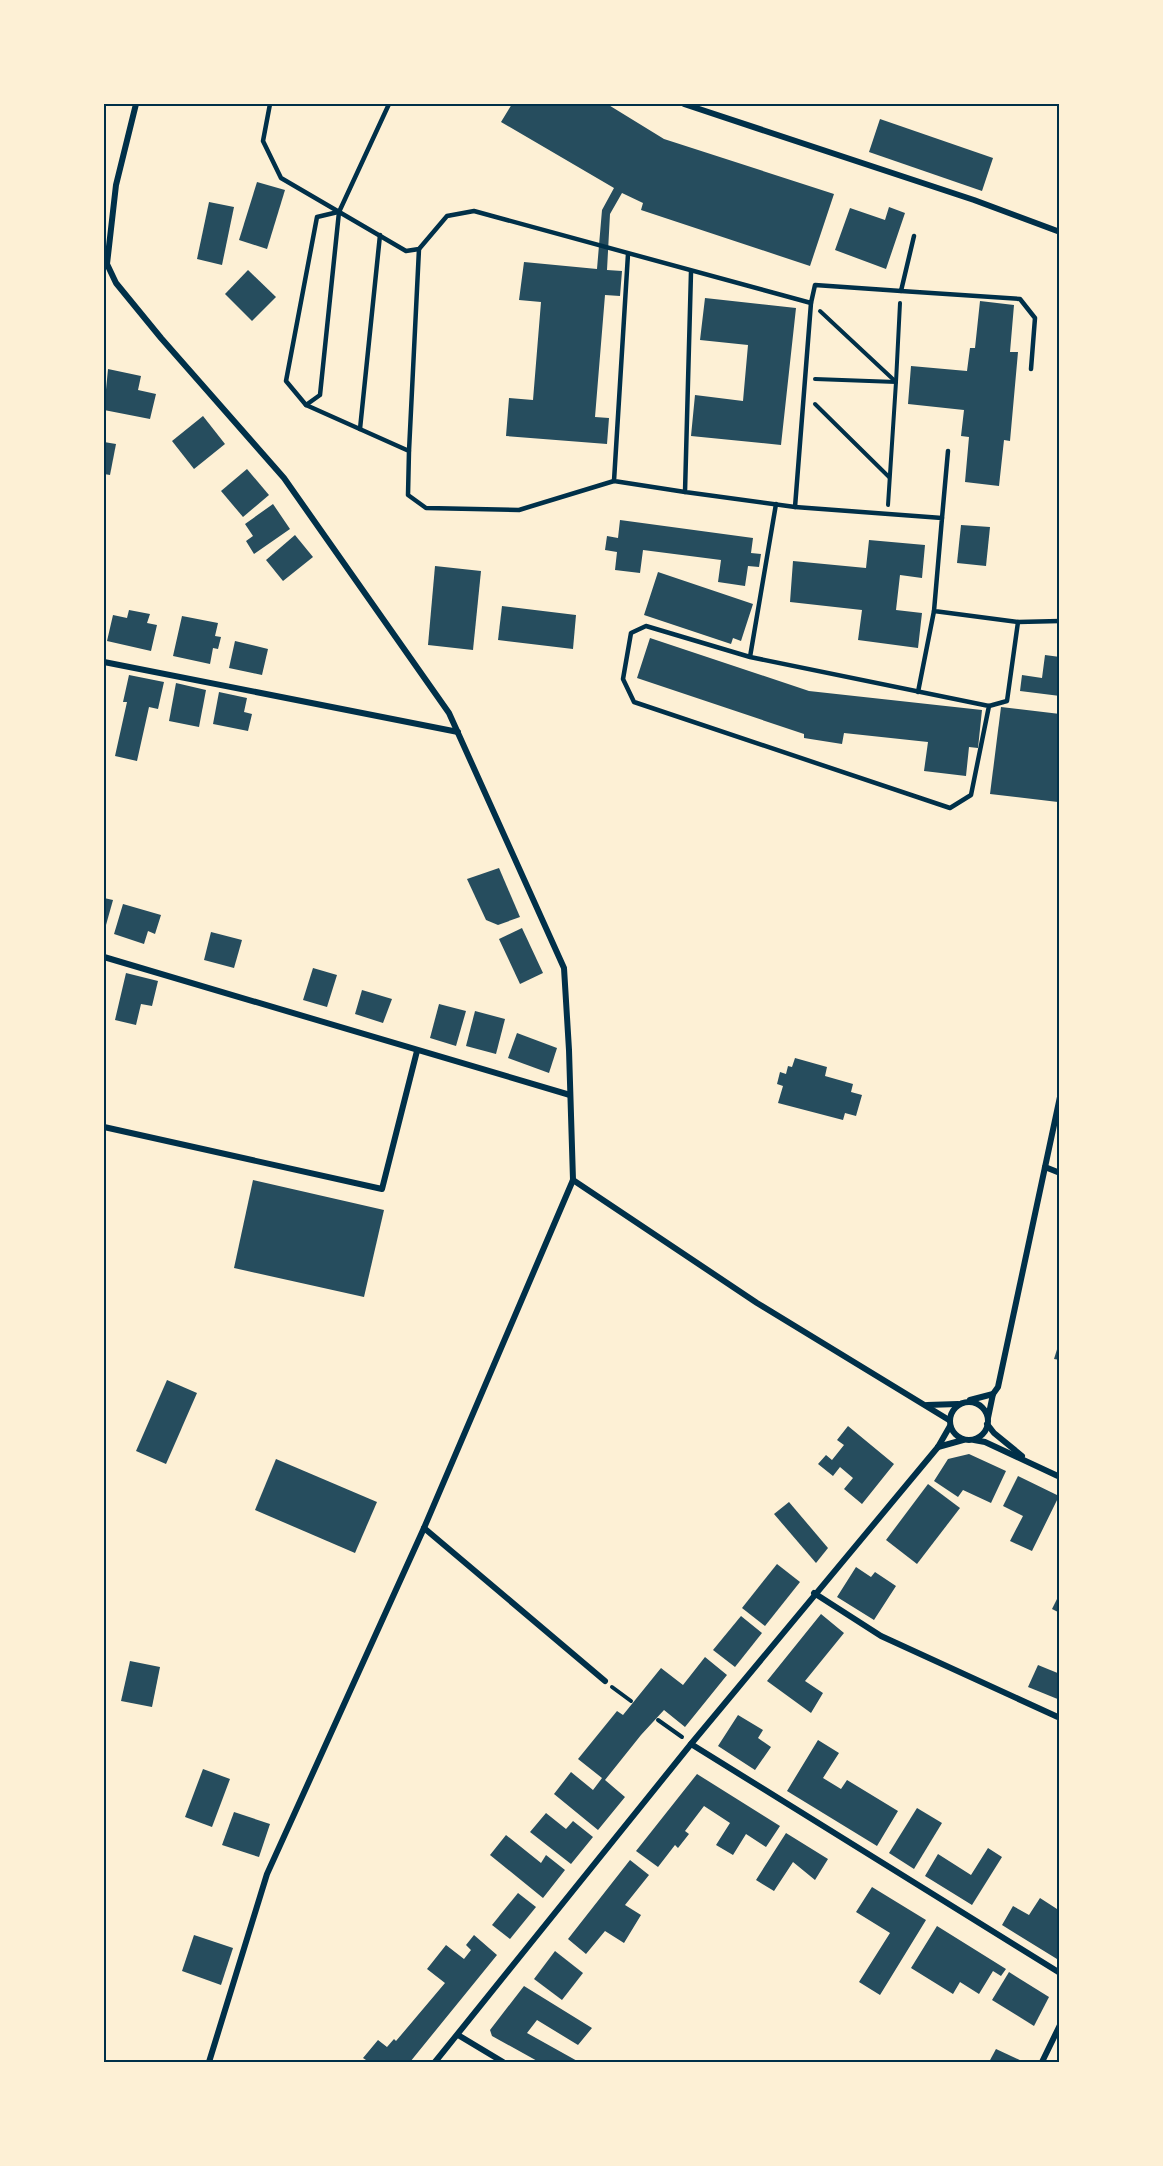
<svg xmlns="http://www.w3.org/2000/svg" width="1163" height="2166" font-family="'Fira Sans',sans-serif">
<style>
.building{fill:#264d5e}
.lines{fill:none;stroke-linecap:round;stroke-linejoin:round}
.path{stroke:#003049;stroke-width:4}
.service{stroke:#003049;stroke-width:4.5}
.minor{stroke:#003049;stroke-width:6}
.neatline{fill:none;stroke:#003049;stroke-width:2}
</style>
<rect width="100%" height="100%" fill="#fdf0d5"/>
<!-- building -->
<g class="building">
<path d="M512,104H607L664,139L834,194L810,266L641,210L643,203L622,193L610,214L607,270L622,271L620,296L605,295L595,417L609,418L607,444L506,436L509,398L533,400L541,302L519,300L524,262L597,269L602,210L614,188L501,122Z"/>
<path d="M880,119L993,158L982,191L869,152Z"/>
<path d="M257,182L285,190L267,249L239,240Z"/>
<path d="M209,202L234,207L222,265L197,259Z"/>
<path d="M889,207L905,213L886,269L835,250L850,208L885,220Z"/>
<path d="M248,270L276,297L252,321L225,294Z"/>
<path d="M705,298L796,308L781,445L691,436L695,395L743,401L748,345L700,340Z"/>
<path d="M980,301L1014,305L1010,352H1018L1010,441L1004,440L999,486L965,482L969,437L961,436L964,410L908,404L911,366L967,371L970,348H975Z"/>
<path d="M108,369L141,376L138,390L156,394L150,419L104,410Z"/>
<path d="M203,416L225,444L194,469L172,441Z"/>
<path d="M104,442L116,444L110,475L104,474Z"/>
<path d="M247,469L269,495L243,517L221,491Z"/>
<path d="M273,504L290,529L254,554L246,541L253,536L245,524Z"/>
<path d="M620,520L753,538L751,553L761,554L759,567L748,566L745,586L718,582L721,560L643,550L640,573L615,570L617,552L605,550L607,536L618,538Z"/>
<path d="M961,525L990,527L986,566L957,563Z"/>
<path d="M295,535L313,557L283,581L266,560Z"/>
<path d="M869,540L925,545L922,578L900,575L896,610L922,613L918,648L858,640L862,610L790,602L793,561L866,568Z"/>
<path d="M435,566L481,571L473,650L428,645Z"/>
<path d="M658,572L753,604L741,641L733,638L731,644L644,615Z"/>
<path d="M502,606L576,615L573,649L498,640Z"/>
<path d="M129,610L150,614L147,623L157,625L151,651L107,641L113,615L127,618Z"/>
<path d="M182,616L218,623L215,636L221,637L218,649L213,648L210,664L173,656Z"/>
<path d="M650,638L809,691L982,710L978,748L969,747L966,776L924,771L928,742L844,733L842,744L804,738V734L637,678Z"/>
<path d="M235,641L268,649L262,675L229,668Z"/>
<path d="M1045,655L1060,657V696L1020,691L1022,675L1042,678Z"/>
<path d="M129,675L164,682L158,709L149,707L137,761L115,756L127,702H123Z"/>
<path d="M176,683L206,690L199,727L169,721Z"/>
<path d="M219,692L247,698L244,712L252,714L248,731L213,724Z"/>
<path d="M1001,707L1060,714L1058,802L990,794Z"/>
<path d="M499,868L520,917L498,925L486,920L467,879Z"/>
<path d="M104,898L113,900L104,932Z"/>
<path d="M123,904L161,915L155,934L148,931L144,944L114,934Z"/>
<path d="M522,928L543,973L520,984L499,939Z"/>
<path d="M211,932L242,940L234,968L204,960Z"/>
<path d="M313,968L337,975L327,1007L303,1000Z"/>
<path d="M126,973L158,981L152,1006L141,1004L136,1025L115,1020Z"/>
<path d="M362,990L392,999L383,1023L355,1014Z"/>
<path d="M439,1004L466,1011L456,1046L430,1038Z"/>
<path d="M475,1011L505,1019L496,1054L466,1046Z"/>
<path d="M517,1033L557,1048L549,1073L508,1058Z"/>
<path d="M795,1058L827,1067L825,1076L853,1084L851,1092L862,1095L856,1116L845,1113L843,1120L778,1103L783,1086L777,1084L780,1072L786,1074L788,1066L792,1067Z"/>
<path d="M253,1180L384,1210L364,1297L234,1268Z"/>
<path d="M1060,1340V1360L1054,1359Z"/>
<path d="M167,1380L197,1393L166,1464L136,1451Z"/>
<path d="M848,1426L894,1464L862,1504L844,1489L853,1478L840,1467L833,1476L818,1464L826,1455L832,1460L844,1445L837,1440Z"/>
<path d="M969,1454L1006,1471L991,1503L963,1490L958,1497L934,1481L948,1459Z"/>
<path d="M276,1459L377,1502L355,1553L255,1510Z"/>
<path d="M1018,1476L1059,1496L1032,1551L1010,1541L1023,1516L1003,1506Z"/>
<path d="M928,1484L960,1508L917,1564L886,1540Z"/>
<path d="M789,1502L828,1548L816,1563L774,1514Z"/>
<path d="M777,1564L800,1582L765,1626L742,1608Z"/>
<path d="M856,1567L871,1577L875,1572L896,1586L874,1620L837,1597Z"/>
<path d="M1060,1593V1613L1052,1609Z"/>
<path d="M821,1614L844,1633L805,1681L823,1693L811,1713L767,1681Z"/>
<path d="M741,1616L762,1633L735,1667L713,1650Z"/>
<path d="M705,1657L727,1675L685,1727L664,1710L641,1735L605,1780L625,1797L598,1830L554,1794L571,1772L593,1790L602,1778L578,1759L617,1711L623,1715L661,1668L683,1685Z"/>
<path d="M130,1661L160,1667L152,1707L121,1701Z"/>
<path d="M1038,1665L1060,1674V1700L1028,1687Z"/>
<path d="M738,1715L763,1730L758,1738L771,1747L755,1770L718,1746Z"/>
<path d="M818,1740L839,1753L823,1778L841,1789L847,1780L898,1811L877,1846L787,1791Z"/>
<path d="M203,1769L230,1779L212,1827L185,1817Z"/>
<path d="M697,1774L780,1826L766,1847L746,1834L733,1855L716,1845L730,1823L704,1806L685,1831L689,1834L678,1848L675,1845L658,1867L636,1851Z"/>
<path d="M917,1808L942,1823L914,1869L889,1853Z"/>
<path d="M234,1812L270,1824L259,1857L222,1845Z"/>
<path d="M546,1813L566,1829L573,1821L593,1837L571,1864L530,1832Z"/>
<path d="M786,1833L828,1859L815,1880L793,1862L774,1891L756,1880Z"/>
<path d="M506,1835L541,1863L546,1855L565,1870L543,1898L490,1855Z"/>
<path d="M988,1848L1002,1857L972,1905L925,1876L938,1854L971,1875Z"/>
<path d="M630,1860L649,1875L625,1905L641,1915L624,1943L605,1931L586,1954L568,1939Z"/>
<path d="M872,1887L926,1920L880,1995L859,1982L890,1933L856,1912Z"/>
<path d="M518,1893L536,1907L510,1939L492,1925Z"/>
<path d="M1040,1898L1057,1909L1060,1904V1954L1057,1959L1002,1925L1013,1906L1029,1915Z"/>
<path d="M937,1926L1006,1969L1001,1976L993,1971L979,1994L960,1982L953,1994L911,1968Z"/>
<path d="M194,1935L233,1948L221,1985L182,1971Z"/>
<path d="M474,1935L497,1955L410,2062H369L363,2058L378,2040L387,2047L394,2039L396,2041L445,1983L427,1969L446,1945L464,1959L471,1950L466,1945Z"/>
<path d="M555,1951L583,1973L562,2000L534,1979Z"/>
<path d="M1009,1972L1049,1997L1034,2026L992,2000Z"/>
<path d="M524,1986L592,2028L578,2045L537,2020L527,2033L579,2062H539L492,2036L490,2030Z"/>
<path d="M996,2049L1024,2062H989Z"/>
</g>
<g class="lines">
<!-- path -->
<g class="path">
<path d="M820,311L896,382L888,505"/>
<path d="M815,379L896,382L900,303"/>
<path d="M815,404L889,477"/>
<path d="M612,1687L631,1701"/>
<path d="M658,1720L682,1737"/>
</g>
<!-- service -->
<g class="service">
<path d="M270,104L263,141L281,178L406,251L419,249L447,216L474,211L811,303L815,285L901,291L914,236"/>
<path d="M338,212L317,217L286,381L306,405L409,451L408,495L426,508L519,510L614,481"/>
<path d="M628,254L614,481L685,492"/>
<path d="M691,272L685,492L795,507L811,303"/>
<path d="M901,291L1020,299L1035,318L1031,369"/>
<path d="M306,405L320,395L339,212L389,104"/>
<path d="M360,429L380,235"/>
<path d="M409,451L419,249"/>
<path d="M795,507L942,518L934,611L1018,622L1007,701L989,706"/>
<path d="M942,518L948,451"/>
<path d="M1018,622L1060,621"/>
<path d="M750,657L989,706L971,795L950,808L634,702L623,679L631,633L646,626L750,657L776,504"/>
<path d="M918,692L934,611"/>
</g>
<!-- minor -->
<g class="minor">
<path d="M684,104L974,200L1060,232"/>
<path d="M107,264L116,283L161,338L284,478L449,713L564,968L569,1050L573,1180L424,1528L267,1874L209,2062"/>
<path d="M104,267L107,264L116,185L136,104"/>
<path d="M104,662L458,732"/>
<path d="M104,957L570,1095"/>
<path d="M104,1127L382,1189L417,1051"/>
<path d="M1045,1167L1060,1173"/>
<path d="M573,1180L757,1303L949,1420"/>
<path d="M970,1400L993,1394"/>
<circle cx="969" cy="1421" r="19"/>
<path d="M927,1405L958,1404"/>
<path d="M988,1418L993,1394L998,1387L1060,1097"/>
<path d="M987,1424L994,1433L1022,1456"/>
<path d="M974,1440L985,1442L1060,1477"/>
<path d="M938,1447L963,1440"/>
<path d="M424,1528L605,1681"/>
<path d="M814,1593L881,1636L1060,1718"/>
<path d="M691,1744L1060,1973"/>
<path d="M458,2035L503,2062"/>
<path d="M435,2062L691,1744L938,1447L950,1426"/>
<path d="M1042,2062L1060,2025"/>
</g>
</g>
<!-- border -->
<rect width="1163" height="2166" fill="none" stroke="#fdf0d5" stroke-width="210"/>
<rect x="105" y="105" width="953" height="1956" class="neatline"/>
</svg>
